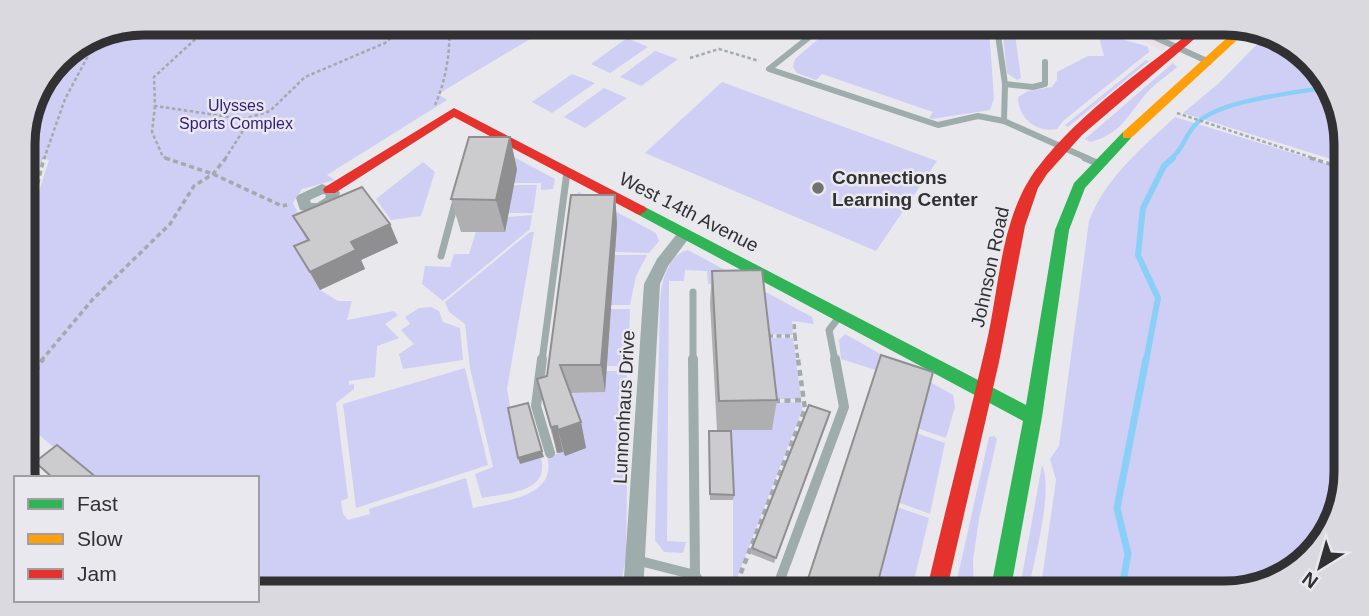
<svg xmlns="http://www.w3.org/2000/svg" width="1369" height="616" font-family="Helvetica,sans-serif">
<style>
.commercial{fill:#eae0eb}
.green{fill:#cfcef4}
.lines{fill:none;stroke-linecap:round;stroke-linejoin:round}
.stream-far2{stroke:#8acff7;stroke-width:4.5}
.stream-far1{stroke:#8acff7;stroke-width:6}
.stream{stroke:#8acff7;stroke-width:7}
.path-far2{stroke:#a2aaab;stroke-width:2.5;stroke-dasharray:3.5 2.5;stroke-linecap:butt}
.path-far1{stroke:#a2aaab;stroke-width:3.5;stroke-dasharray:5 3.5;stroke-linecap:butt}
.path{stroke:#a2aaab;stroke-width:4.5;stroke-dasharray:6 4.5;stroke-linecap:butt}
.lane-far2{stroke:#9facac;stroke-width:6}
.lane-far1{stroke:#9facac;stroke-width:7}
.lane{stroke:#9facac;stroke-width:10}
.street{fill:#9facac;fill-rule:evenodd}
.fast{fill:#30b455;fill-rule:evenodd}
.slow{fill:#ff9f0a;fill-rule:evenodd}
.jam{fill:#e5322d;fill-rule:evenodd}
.wall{fill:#afafb2}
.shaded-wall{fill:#8f8f91}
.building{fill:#cccccf;stroke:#8f8f91;stroke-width:2}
.poi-dot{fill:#717174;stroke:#e8e8ee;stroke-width:2.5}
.labels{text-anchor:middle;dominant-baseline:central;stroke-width:5;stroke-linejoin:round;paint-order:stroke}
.far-park-label{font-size:16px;fill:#321c7d;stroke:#e8e8ee}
.poi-label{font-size:19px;font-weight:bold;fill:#313133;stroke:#e8e8ee;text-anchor:start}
.street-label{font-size:19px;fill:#313133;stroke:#e8e8ee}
.rim{fill:none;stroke:#313133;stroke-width:9}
</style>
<rect width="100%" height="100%" fill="#e9e9ed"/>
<!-- commercial -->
<path class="commercial" d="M1112,23H1196L1162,51Z"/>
<!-- green -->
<g class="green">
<path d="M144,23H557L438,94L447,100L327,175L335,180L302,189L293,203L298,213L306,215L319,258L320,290L338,301H352L347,320L394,311L398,315L385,324L399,338L377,346L375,377L349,381V385L354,384V389L336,403L348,498L341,501L343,514L348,520L370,514L369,509L466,478L473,508C504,500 558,498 547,456L563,452L565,455L586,448L547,393L605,392L606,371H627L623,483L627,484L626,557L619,593H257V478H90L25,423L24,230L31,217L49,160L43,158L23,216C23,175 15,117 42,82L49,81L46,76L57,69L67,52L92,42L90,48L94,42Z"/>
<path d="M837,23H983L989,29L994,98L990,110L932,119L929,118L933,112L822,74L816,80L797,73L793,67L795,59Z"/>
<path d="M1002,26L1014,27L1021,78L1017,80L1007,73Z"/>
<path d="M1269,32L1321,71L1345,128L1344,163L1183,113L1219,83Z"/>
<path d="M1098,33L1143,45L1148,47L1149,52L1063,121L1057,129C1036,133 1018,118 1018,97L1028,91L1052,87L1057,80V72L1088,56H1104Z"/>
<path d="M627,38L648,47L610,73L591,64Z"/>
<path d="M655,51L678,59L641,86L620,77Z"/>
<path d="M1146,60L1149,61L1068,127L1065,125Z"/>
<path d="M1173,63L1177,67C1167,76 1153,85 1144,96C1127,117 1119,135 1090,142L1085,139Z"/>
<path d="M572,74L595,83L552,113L532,102Z"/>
<path d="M722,82L937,161L876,251L645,153Z"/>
<path d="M604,88L627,98L585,128L564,117Z"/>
<path d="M1175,117L1344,169L1337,519L1293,573L1232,593H1040L1056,480L1050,459L1059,446L1089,221C1106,177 1141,149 1175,117Z"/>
<path d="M486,142L555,179L553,189L541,190V183H514Z"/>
<path d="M423,162L435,172L421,216L391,220L376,199Z"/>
<path d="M513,185H537L533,213H508Z"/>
<path d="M579,192L656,233L659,241L649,253L615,252L584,200H569Z"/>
<path d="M532,215L530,229L443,301L422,284L425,266L450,267L454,254H469L476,232H504L507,217Z"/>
<path d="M530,232H534L507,389L520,463L541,458C550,493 507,493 482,498L475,474L493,467L470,368L465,324L449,312L445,302Z"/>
<path d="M688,250L812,317L814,324L792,321L793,335L762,334L723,284H708L707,271L685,270L684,281H669L667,541L686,542L683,553L664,552L655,540L660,302C661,284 667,255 688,250Z"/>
<path d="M615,255H647L636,276L630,305H611Z"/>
<path d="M431,307L439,311L443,322L460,328L463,360L403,369L399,354L414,344L401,330L410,324L405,317L419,308Z"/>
<path d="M611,309H630L628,366H607Z"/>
<path d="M845,334L953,395L955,407L946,438L914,427L898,377L841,359L839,340Z"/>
<path d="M762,338H793L801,399H768Z"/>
<path d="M465,368L488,465L356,508L343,404Z"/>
<path d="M801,402L802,410L731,593L712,578H733V500L726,430H771L769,403Z"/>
<path d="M913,432L945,443L930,514L895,501Z"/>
<path d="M994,436L997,439L979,519L973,560L974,593H954L989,437Z"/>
<path d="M1042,465C1054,491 1033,563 1028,593H1019Z"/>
<path d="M894,506L929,518L911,593H896L873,584Z"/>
</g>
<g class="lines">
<!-- stream-far2 -->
<path class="stream-far2" d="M1171,159C1184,148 1185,135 1196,124C1218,100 1296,93 1328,87"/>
<!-- stream-far1 -->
<path class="stream-far1" d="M1146,361L1158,298L1138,255L1143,208L1164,166L1173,158"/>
<!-- stream -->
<path class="stream" d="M1121,593L1128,554L1117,508L1146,359"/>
<!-- path-far2 -->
<g class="path-far2">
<path d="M213,23L154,77L155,106L244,119L270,111L305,77L385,43L408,23"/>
<path d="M1008,25L1096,31L1118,36"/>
<path d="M690,58L719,49L759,61"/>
<path d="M435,105C446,81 451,49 449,23"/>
<path d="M155,106L152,132L163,157L170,159"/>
<path d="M1177,113L1316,159"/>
<path d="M44,159L65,99L96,41"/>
<path d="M225,159L246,126L244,119"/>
</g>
<!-- path-far1 -->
<g class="path-far1">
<path d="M165,158L213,174L282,206L287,205"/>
<path d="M1310,158L1344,168"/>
<path d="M24,224L33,202L44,158"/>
<path d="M768,336H795L794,322"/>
<path d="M795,336L798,361"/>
<path d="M41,361L93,299L170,224L194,186L213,174L226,158"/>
</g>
<!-- path -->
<g class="path">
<path d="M24,389L43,359"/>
<path d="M774,401L803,400"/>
<path d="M733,593L805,409L798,359"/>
</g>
<!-- lane-far2 -->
<g class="lane-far2">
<path d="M827,23L769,69L938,125L978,116L1004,121L1089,159"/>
<path d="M991,23L997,28L1005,84L1033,87L1045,84V62"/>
<path d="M1124,23L1209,62"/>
<path d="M1004,121L1005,84"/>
</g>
<!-- lane-far1 -->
<g class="lane-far1">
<path d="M1085,158L1097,163"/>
<path d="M441,256L456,200"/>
<path d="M693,292V361"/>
<path d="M542,361L567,172"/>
<path d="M835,361L829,330L840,316"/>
</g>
<!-- lane -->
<g class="lane">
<path d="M542,359L536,406L550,453"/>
<path d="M693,359L695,575"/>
<path d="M25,473L30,478"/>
<path d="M636,560L695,575L707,593"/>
<path d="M775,593L844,407L835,359"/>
</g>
<!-- street -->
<g class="street">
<path d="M322,184L338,190L340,193L336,204L319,213L300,210L296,198L298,195ZM323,194L326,195L325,198L317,203H311L310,200Z"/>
<path d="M685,229L692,234L668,266L660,284L643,593H623L644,284L657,259L680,230Z"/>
</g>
<!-- fast -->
<path class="fast" d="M1127,131L1131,132V138L1085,188L1069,230L1042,417L1010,593H990L1023,421L635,213L633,210L640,205L645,207L1026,405L1055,230L1074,183L1123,132Z"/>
<!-- slow -->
<path class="slow" d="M1240,26L1250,28L1131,138H1123V132Z"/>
<!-- jam -->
<g class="jam">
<path d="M1202,23H1213L1082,135L1047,174L1038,188L1025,226L999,362L946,593H926C945,510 967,428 986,345C1000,286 1000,216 1038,167C1082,110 1146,68 1202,23Z"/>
<path d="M454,108L645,207L647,210L640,215L635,213L454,117L335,193H325L323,190L325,187Z"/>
</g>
</g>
<!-- wall -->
<g class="wall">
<path d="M759,23H790L779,32Z"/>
<path d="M517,169L505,232H461L451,199Z"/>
<path d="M615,195L617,224L605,392L570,393L581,422L586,448L565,456L563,452L557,453L537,379L547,376Z"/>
<path d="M293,216L390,224L398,243L361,260L365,269L320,290L294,246L307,240Z"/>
<path d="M712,271L777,400L772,430H717L710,303Z"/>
<path d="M881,355L875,593H803Z"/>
<path d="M828,418L774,563L751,554L752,548Z"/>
<path d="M709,431L734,495L733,500H710Z"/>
</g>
<!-- shaded-wall -->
<g class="shaded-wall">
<path d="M780,23H790L779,32Z"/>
<path d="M510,137L517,169L505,232L496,200Z"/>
<path d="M615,195L617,224L605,392L601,365Z"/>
<path d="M390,224L398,243L361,260L365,269L320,290L310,272L351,242Z"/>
<path d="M581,422L586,448L565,456L558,430Z"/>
<path d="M557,426L563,452L557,453L551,427Z"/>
<path d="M542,451L544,457L520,464L518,458Z"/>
</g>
<!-- building -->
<g class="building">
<path d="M469,137H510L496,200L451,199Z"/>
<path d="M362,187L390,224L351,242L356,250L310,272L294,246L309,240L293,216Z"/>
<path d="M571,195H615L601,365H560L581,422L558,430L557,426L551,427L537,379L547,376Z"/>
<path d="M762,270L777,400L719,401L712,271Z"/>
<path d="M881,355L933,372L875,593H834L807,582Z"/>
<path d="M528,403L542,451L518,458L508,408Z"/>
<path d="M809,405L830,412L776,558L752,548Z"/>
<path d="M709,431H731L734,495L710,494Z"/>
<path d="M57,445L97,478H53L35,462Z"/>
</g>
<!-- markers -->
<circle class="poi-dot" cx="818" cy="188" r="7"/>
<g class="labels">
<!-- far-park labels -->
<g class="far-park-label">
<text x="236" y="105">Ulysses<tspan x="236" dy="18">Sports Complex</tspan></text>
</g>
<!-- poi labels -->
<g class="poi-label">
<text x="832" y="177">Connections<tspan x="832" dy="22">Learning Center</tspan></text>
</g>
<!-- street labels -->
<g class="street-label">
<text transform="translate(689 212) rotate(27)">West 14th Avenue</text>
<text transform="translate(990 267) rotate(-78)">Johnson Road</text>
<text transform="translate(624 407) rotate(-87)">Lunnonhaus Drive</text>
</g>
</g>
<!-- crop -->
<path d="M0 0H1369V616H0ZM144 35H1225A109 109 0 0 1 1334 144V472A109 109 0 0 1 1225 581H144A109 109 0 0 1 35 472V144A109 109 0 0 1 144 35Z" fill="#d9d9df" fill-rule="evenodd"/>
<path class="rim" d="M144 35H1225A109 109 0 0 1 1334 144V472A109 109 0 0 1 1225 581H144A109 109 0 0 1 35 472V144A109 109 0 0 1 144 35Z"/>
<!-- legend -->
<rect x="14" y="476" width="245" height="126" fill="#e8e8ee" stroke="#9f9fa3" stroke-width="2"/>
<rect x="28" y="499" width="35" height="10" fill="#30b455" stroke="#9f9fa3" stroke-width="2"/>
<text x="77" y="511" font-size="21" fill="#313133">Fast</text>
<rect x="28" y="534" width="35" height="10" fill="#ff9f0a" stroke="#9f9fa3" stroke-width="2"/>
<text x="77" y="546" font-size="21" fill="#313133">Slow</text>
<rect x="28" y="569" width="35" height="10" fill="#e5322d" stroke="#9f9fa3" stroke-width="2"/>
<text x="77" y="581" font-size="21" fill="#313133">Jam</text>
<!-- north arrow -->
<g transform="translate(1320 567) rotate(217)" stroke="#e8e8ee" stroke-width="5" paint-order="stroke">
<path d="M0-5L12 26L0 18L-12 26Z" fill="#313133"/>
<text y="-10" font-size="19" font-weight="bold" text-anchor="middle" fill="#313133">N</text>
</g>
</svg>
